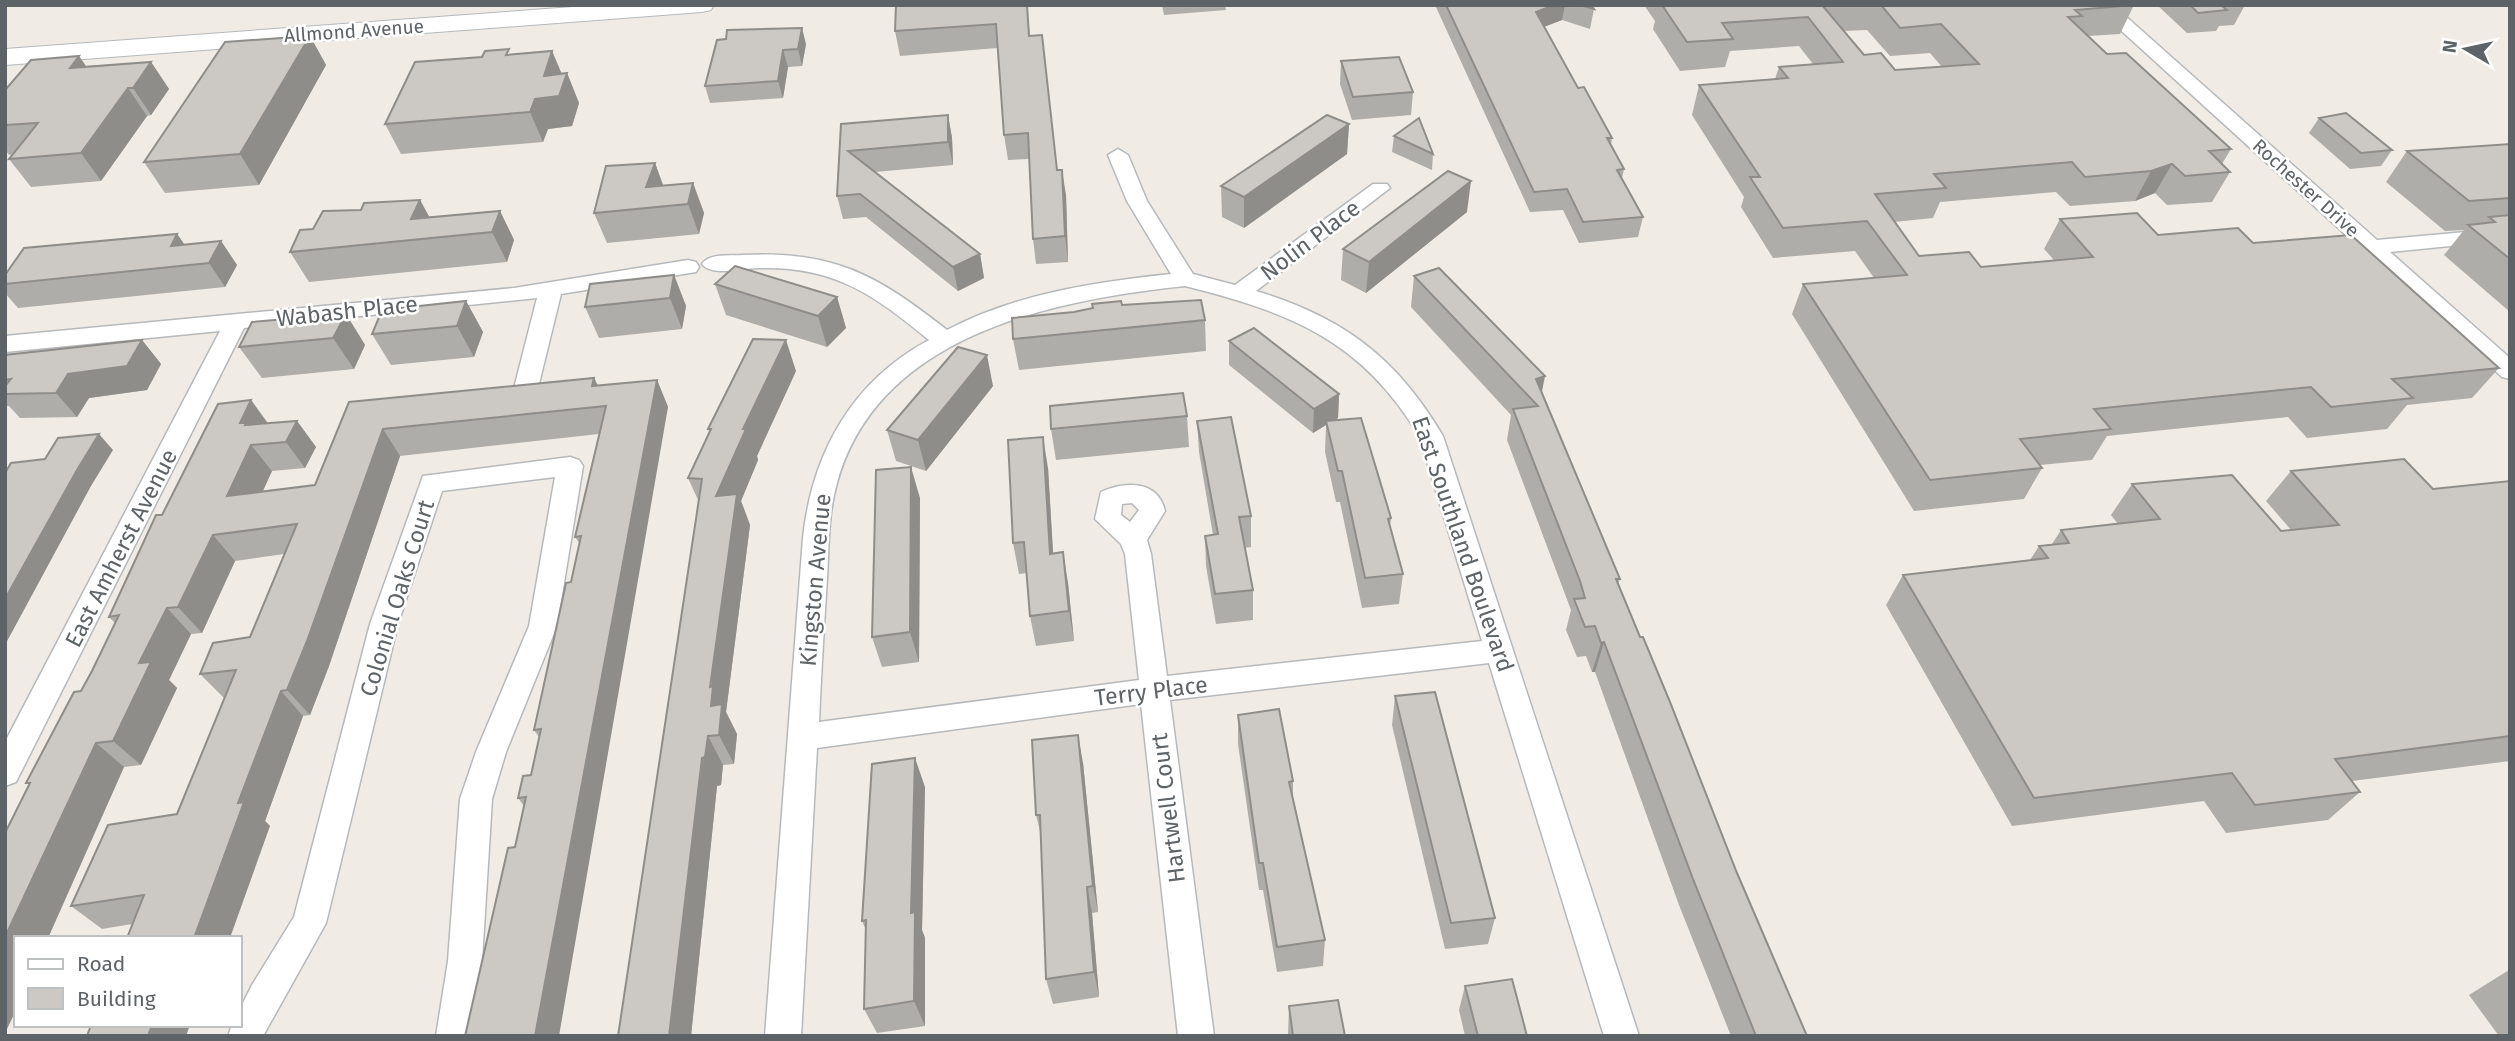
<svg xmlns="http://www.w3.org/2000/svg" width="2515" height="1041" font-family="'Fira Sans',sans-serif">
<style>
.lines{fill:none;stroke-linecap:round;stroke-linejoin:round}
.street-casing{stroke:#b6b9bc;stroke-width:3}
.secondary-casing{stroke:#b4b9bd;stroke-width:2}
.street{fill:#fff;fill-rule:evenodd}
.secondary{fill:#fff;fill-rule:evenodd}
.wall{fill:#afada9;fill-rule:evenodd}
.shaded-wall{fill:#8f8d8a}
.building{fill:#ccc9c5;stroke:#8f8d8a;stroke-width:2}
.labels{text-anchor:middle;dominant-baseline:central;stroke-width:5;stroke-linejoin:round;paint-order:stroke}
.far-street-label{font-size:19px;fill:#5d6366;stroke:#fff}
.street-label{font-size:23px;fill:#5d6366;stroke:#fff}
</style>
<rect width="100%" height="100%" fill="#f0ece5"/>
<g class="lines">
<!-- street casing -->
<g class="street-casing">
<g id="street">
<path d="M2093,5H2113L2377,240L2510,228V240L2390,252L2510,358V379L2502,377Z"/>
<path d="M1118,149L1128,155L1147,201L1193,274L1235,285L1373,184H1387L1390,188L1256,291C1343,317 1397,358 1443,436L1639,1036H1604L1489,663L1170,700L1214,1036H1178L1141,704L817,748L801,1036H765L803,538C812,453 852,381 929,340C873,294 834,266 759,268C745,268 711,277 702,264C709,253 730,256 742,255C834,250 877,275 947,330C1015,294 1095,282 1171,274L1127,201L1108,155ZM1185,286C1289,312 1362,340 1419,436L1482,641L1167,676L1151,554L1147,540L1165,511C1158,480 1125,481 1101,492L1095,519L1121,544L1125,554L1139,680L819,722C821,674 824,626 827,578C829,547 828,514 837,483C878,334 1053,300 1185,286ZM1132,503L1139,510L1130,522L1121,515L1122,504Z"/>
<path d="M688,260L696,262L699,267L696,272L561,294L536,396L533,402H515L512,396L537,298L244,328L16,782L5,786V742L220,331L5,352V336L514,288Z"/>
<path d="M570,457L579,460L583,466L557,626L506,752L492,799L482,961L472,1036H436L448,961L460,799L476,752L529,626L555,477L442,491L398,624L326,923L263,1036H228L232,1025H240V1009L252,985L294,917L370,624L423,476Z"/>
</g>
</g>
<!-- secondary casing -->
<g class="secondary-casing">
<path id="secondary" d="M600,5H714L711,10L702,12L5,65V49Z"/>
</g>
<!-- street -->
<use href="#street" class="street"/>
<!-- secondary -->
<use href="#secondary" class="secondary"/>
</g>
<!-- wall -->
<g class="wall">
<path d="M1027,5L1030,36L1057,170L1066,195L1068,262L1036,264L1033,239L1029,159L1008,160L1004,135L997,48L900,56L895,31Z"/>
<path d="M1162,5H1225L1226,10L1164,15Z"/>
<path d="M1435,5H1591L1594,9L1590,29L1562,20L1544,27L1578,88L1612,138L1611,145L1624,169L1622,178L1643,217L1638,237L1579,243L1563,210L1530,212Z"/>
<path d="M1644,5H2134L2120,34L2088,36L2107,54L2231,149L2222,164L2230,172L2212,202L2167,205L2155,193L2135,201L2070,206L2056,192L1940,202L1933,218L1894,222L1919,256L1981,267L2054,260L2044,249L2060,219L2158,235L2253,243L2499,368L2472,398L2407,405L2387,429L2307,438L2288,417L2107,436L2092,460L2040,465L2042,468L2024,499L1914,511L1792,314L1803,284L1874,278L1855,251L1773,258L1741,207L1744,197L1692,115L1699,85L1775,79L1779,67L1813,64L1799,46L1730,51L1725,67L1680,71L1653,29L1655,21ZM1867,30L1890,56L1930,53L1942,67L1895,70L1864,55L1844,31Z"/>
<path d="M2157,5H2245L2234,25L2219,26L2216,31L2187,33Z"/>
<path d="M310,36L326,65L259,185L165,193L144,162Z"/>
<path d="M717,40L806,44L802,66L788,67L783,98L710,103L705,86Z"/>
<path d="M552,51L562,74L567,73L579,103L572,126L548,129L543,142L401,154L385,124L511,54Z"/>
<path d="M1341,61L1413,92L1411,115L1352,120L1340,84Z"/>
<path d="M151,62L169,89L151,115L147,116L101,181L31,187L9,159L13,154L9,155L5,150V90L86,66Z"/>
<path d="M948,115L952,138L953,165L875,172L980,254L984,278L958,291L866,217L843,219L837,196L841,124Z"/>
<path d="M2319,118L2392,150L2381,166L2350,169L2309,133Z"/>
<path d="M1349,124L1347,154L1244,228L1222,217L1221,186Z"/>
<path d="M1394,136L1433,154L1432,170L1392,152Z"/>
<path d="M2510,144V312L2444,255L2464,230L2445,231L2386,182L2407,151Z"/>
<path d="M655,163L663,186L693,183L704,213L699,234L607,243L594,213Z"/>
<path d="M420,200L429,217L500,211L514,240L507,262L309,282L290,252L313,229L361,210Z"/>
<path d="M1467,212L1366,293L1341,280L1343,249Z"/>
<path d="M177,234L185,245L221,241L237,265L225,287L18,308L5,293V275Z"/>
<path d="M674,275L686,306L682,329L599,338L585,307Z"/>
<path d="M1414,276L1542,392L1620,579L1618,584L1737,873L1807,1036H1731L1679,905L1595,672H1592L1586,656L1577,657L1566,630L1571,610L1507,440L1511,415L1411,307Z"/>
<path d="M715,284L837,297L846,328L827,347L726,315Z"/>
<path d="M466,301L483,332L474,357L391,365L372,334Z"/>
<path d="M1122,305L1205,320L1206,351L1019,370L1013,339L1074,312Z"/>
<path d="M346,314L365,345L354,369L262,378L239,347Z"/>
<path d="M142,340L161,364L147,390L89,398L77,417L20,418L9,406H5V355Z"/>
<path d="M1229,341L1339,394L1338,418L1333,421L1391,518L1390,526L1403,574L1399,604L1362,608L1340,502H1336L1325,452L1326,425L1313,433L1229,365Z"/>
<path d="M796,371L757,456L758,460L741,501L750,525L726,712L737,734L734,764L723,765L721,785L717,786L691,1036H618L699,502L688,478L710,433L708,429Z"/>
<path d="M594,378L598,386L657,380L668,407L515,847L524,806L518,798L531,775L539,737L534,730L571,582L580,544L575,537L599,434L400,456L329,666L310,715L303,716L265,821L270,826L132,924L102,929L71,906L177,814L225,699L200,674L250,637L284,554L235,561L202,633L191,634L169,680L177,688L141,765L124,767L48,938H16V1010L5,1033L29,785L26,783L81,691L115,623L109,617L162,515L251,400L268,423L297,421L316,447L305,468L272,471L262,491L315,485L349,402Z"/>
<path d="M993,386L926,471L896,461L887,430Z"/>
<path d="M1187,416L1189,447L1056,460L1051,429Z"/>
<path d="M1197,421L1251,516V547L1244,548L1253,590V620L1216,624L1206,566L1205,536L1213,535L1199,452Z"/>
<path d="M1048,468L1053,554L1068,583L1074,641L1036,646L1030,616L1027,573L1019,574L1013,543Z"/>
<path d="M2291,471L2433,489L2510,481V761L2352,781L2360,792L2328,820L2226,833L2204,801L2012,826L1886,605L1903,575L2030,560L2039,546L2052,544L2061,530L2118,524L2111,515L2132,484L2281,531L2291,530L2266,501Z"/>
<path d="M920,498L919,662L882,667L872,637Z"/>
<path d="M1395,696L1495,918L1488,944L1445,949L1392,725Z"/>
<path d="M1238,715L1293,781V797L1325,940L1323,966L1277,972L1263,890H1259L1238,744Z"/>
<path d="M1083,763L1098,912L1092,913L1099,997L1053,1004L1046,979L1041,835L1036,815Z"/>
<path d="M925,787L922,930L925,938V1026L877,1033L864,1009L866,930L862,921Z"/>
<path d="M2509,970H2510V1036H2499L2469,995Z"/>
<path d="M1465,986L1527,1036H1465L1459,1010Z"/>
<path d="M1289,1006L1345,1036H1288Z"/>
</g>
<!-- shaded-wall -->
<g class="shaded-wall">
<path d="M1554,5H1565L1562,20L1533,31L1536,12Z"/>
<path d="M802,28L806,44L802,66L798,49Z"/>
<path d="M310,36L326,65L259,185L240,154Z"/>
<path d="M783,50L788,67L783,98L778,81Z"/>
<path d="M552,51L564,80L567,73L579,103L572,126L548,129L543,142L530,112Z"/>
<path d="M79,56L98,83L70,68Z"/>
<path d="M151,62L169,89L151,115L133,88Z"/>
<path d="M128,88L147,116L101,181L81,153Z"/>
<path d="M948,115L952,138L953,165L948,142Z"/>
<path d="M1349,124L1347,154L1244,228V197Z"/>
<path d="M655,163L666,193L646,187Z"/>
<path d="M2172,164L2155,193L2135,201L2151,171Z"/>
<path d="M1062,170L1066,195L1068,262L1065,236Z"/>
<path d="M1471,181L1467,212L1366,293L1369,262Z"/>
<path d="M693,183L704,213L699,234L688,204Z"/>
<path d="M420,200L436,229L411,219Z"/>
<path d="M500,211L514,240L507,262L492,232Z"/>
<path d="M177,234L193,257L171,246Z"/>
<path d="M221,241L237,265L225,287L209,263Z"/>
<path d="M980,254L984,278L958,291L953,267Z"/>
<path d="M674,275L686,306L682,329L670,298Z"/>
<path d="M837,297L846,328L827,347L818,316Z"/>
<path d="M466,301L483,332L474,357L457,326Z"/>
<path d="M346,314L365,345L354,369L333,338Z"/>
<path d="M142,340L161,364L147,390L89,398L77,417L56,393L68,374Z"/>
<path d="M786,340L796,371L757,456L758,460L741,501L750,525L726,712L737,734L734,764L719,735L711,706L716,496L743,429Z"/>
<path d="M987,355L993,386L926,471L918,440Z"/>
<path d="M1545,376L1539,407L1536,379Z"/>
<path d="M594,378L607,404L592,386Z"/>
<path d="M657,380L668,407L559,1036H535Z"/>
<path d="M1339,394L1338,418L1327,424L1326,421V425L1313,433L1314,409Z"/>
<path d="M251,400L270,427L263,444L240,423Z"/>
<path d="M297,421L316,447L305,468L286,442Z"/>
<path d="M383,429L400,456L329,666L310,715L287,690Z"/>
<path d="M99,434L113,450L91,486L5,645V599L77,470Z"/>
<path d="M1043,437L1048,468L1055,584L1050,554Z"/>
<path d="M251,445L272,471L249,522L227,496Z"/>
<path d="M911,467L920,498L919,662L910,632Z"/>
<path d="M213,535L235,561L202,633L178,607Z"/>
<path d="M1063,552L1068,583L1074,641L1069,611Z"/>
<path d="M167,608L191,634L169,680L177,688L141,765L113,741L139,663Z"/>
<path d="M1604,642L1595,672H1592L1601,643Z"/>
<path d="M281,691L303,716L265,821L270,826L230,938H194L238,803Z"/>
<path d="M1078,735L1083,763L1098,912L1093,886Z"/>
<path d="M708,736L723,765L721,785L717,786L691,1036H669L702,758Z"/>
<path d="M96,743L124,767L48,938H16V1010L5,1033V937Z"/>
<path d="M915,758L925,787L922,930L925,938V1026L914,1001L911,913Z"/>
<path d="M1087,887L1092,913L1099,997L1094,972Z"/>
<path d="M152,1025H190L186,1036H148Z"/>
</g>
<!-- building -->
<g class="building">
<path d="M896,5H1027L1029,36L1042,35L1057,170H1062L1065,236L1033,239L1028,133L1004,135L996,24L895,31Z"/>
<path d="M1446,5H1554L1536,12L1578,88L1584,87L1612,138H1607L1624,169L1617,170L1643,217L1583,222L1567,189L1534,192Z"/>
<path d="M1580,5H1591L1594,9Z"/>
<path d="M1662,5H1822L1864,55L1881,53L1895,70L1979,64L1941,24L1900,28L1881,5H2134L2075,10L2082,16L2068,17L2107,54L2126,53L2231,149L2209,151L2230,172L2185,176L2172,164L2151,171L2085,177L2072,162L1934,174L1946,188L1875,194L1919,256L1969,252L1981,267L2093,257L2060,219L2137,213L2158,235L2238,228L2253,243L2351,235L2499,368L2392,379L2413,398L2331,407L2311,387L2094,409L2111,429L2020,439L2042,468L1930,480L1803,284L1907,275L1867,221L1783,228L1750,177H1760L1699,85L1788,78L1779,67L1843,62L1808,17L1722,23L1733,39L1687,42Z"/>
<path d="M2190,5H2231L2222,6L2227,10L2198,13Z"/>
<path d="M802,28L798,49L783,50L778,81L705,86L717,40L726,39L727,30Z"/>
<path d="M310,36L240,154L144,162L225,42Z"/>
<path d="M509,49L506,55L552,51L544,76L567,73L559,96L535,99L530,112L385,124L415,62L482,57L485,51Z"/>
<path d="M79,56L70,68L151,62L133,88H128L81,153L9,159L38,123L5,125V90L31,60Z"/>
<path d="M1399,57L1413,92L1353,97L1341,61Z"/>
<path d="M2346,113L2392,150L2361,153L2319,118Z"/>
<path d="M948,115V142L848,151L980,254L953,267L860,194L837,196L841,124Z"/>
<path d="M1327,115L1349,124L1244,197L1221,186Z"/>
<path d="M1419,118L1433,154L1394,136Z"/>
<path d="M2510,144V198L2469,201L2407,151Z"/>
<path d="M655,163L646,187L693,183L688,204L594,213L606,166Z"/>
<path d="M1448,171L1471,181L1369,262L1343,249Z"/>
<path d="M420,200L411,219L500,211L492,232L290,252L300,230L313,229L323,211L361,210L364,203Z"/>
<path d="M2510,215V259L2468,225L2495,222L2489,217Z"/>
<path d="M177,234L171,246L221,241L209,263L5,284V275L24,248Z"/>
<path d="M735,266L837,297L818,316L715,284Z"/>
<path d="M1439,268L1545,376L1536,379L1620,579H1616L1640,637H1643L1670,702L1737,873L1807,1036H1756L1693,879L1604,642L1601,643L1595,626L1585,627L1574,599L1585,598L1580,581L1513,409L1538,406L1414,276Z"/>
<path d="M674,275L670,298L585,307L590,284Z"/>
<path d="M1201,300L1205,320L1013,339L1012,318L1074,312L1093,308L1092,304L1121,301L1122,305Z"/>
<path d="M466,301L457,326L372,334L382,310Z"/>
<path d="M346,314L333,338L239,347L252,322Z"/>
<path d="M1254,328L1339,394L1314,409L1229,341Z"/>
<path d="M753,339L786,340L743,429H746L716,496L737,494L710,687L713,686L711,706L722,704L719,735L708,736L705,757L702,758L669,1036H618L702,479L688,478L711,429H708Z"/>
<path d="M142,340L127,366L68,374L56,393L5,394V386L11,379L5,380V355Z"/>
<path d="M958,347L987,355L918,440L887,430Z"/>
<path d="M594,378L592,386L657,380L535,1036H465L508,848L515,847L526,797L518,798L523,776L531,775L541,729L534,730L566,583L571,582L581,536L575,537L606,406L383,429L307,641L287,690L281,691L238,803L244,802L194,938H127L144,895L71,906L108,825L177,814L236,670L200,674L213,643L250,637L297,524L213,535L178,607L167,608L139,663L151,662L113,741L96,743L5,937V833L30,783H26L74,692L81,691L92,671L119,615L109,617L156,515H162L218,404L251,400L240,423H246L245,425L297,421L286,442L251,445L227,496L315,485L349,402Z"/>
<path d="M1183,393L1187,416L1051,429L1050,406Z"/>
<path d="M1231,417L1251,516L1239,517L1253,590L1215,594L1205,536L1218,534L1197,421Z"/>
<path d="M1361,418L1391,518L1388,519L1403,574L1365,578L1342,471H1338L1326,421Z"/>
<path d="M99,434L77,470L5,599V473L11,463L45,459L58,438Z"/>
<path d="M1043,437L1050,554L1063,552L1069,611L1030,616L1024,542L1013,543L1008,440Z"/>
<path d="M2404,459L2433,489L2510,481V736L2335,759L2360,792L2255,805L2232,773L2034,798L1903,575L2048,558L2039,546L2069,543L2061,530L2160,519L2132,484L2232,475L2281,531L2339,525L2291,471Z"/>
<path d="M911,467L910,632L872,637L876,470Z"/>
<path d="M1435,692L1495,918L1451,923L1395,696Z"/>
<path d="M1279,709L1293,781L1289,782L1325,940L1277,947L1263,863H1259L1238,715Z"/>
<path d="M1078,735L1093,886L1087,887L1094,972L1046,979L1040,815H1036L1032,740Z"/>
<path d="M915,758L911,913L915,912L914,1001L864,1009L866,920L862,921L872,764Z"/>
<path d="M1512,979L1527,1036H1478L1465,986Z"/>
<path d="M1338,1000L1345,1036H1293L1289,1006Z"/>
<path d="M91,1025H152L148,1036H87Z"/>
</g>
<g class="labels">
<!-- far-street labels -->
<g class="far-street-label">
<text transform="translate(354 31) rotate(-4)">Allmond Avenue</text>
<text transform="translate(2306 188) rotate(42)">Rochester Drive</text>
</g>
<!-- street labels -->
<g class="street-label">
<text transform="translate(1310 240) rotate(-37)">Nolin Place</text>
<text transform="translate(347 311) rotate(-6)">Wabash Place</text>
<text transform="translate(1463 544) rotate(71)">East Southland Boulevard</text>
<text transform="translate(121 548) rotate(-63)">East Amherst Avenue</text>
<text transform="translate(815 580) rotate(-85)">Kingston Avenue</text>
<text transform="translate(397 598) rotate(-73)">Colonial Oaks Court</text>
<text transform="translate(1151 691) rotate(-7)">Terry Place</text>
<text transform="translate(1168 808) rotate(-97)">Hartwell Court</text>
</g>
</g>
<!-- border -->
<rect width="2515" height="1041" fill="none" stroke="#5d6366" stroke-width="14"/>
<!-- legend -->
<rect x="14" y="936" width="228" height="91" fill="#ffffff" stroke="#bec1c2" stroke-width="2"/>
<rect x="28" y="959" width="35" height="10" fill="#ffffff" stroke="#bec1c2" stroke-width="2"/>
<text x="77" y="971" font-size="21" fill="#5d6366">Road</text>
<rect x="28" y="988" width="35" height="21" fill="#ccc9c5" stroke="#bec1c2" stroke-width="2"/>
<text x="77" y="1006" font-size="21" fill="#5d6366">Building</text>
<!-- north arrow -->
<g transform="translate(2466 49) rotate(279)" stroke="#ffffff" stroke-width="5" paint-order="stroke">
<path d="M0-5L12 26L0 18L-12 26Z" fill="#5d6366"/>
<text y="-10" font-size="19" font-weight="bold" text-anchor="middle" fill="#5d6366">N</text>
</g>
</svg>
